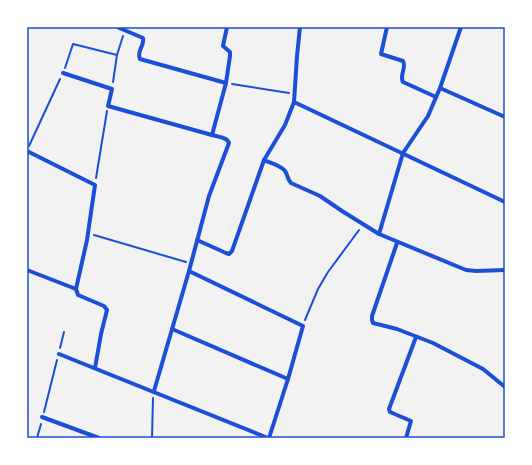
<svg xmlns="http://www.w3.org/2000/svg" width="532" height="465" font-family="'Space Grotesk',sans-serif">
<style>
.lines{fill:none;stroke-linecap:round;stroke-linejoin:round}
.path{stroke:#1d4ed8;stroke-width:2}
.minor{stroke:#1d4ed8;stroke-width:4}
.neatline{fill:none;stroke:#1d4ed8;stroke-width:1.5}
</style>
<rect width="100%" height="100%" fill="#f2f2f2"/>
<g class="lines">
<!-- path -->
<g class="path">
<path d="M65,68L73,44L117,55"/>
<path d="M113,82L117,55L123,36"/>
<path d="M232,84L289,93"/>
<path d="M29,146L60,79"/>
<path d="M96,178L107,111"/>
<path d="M94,235L186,262"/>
<path d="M305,320L318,289L328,272L359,230"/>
<path d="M60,348L64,332"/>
<path d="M44,412L57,360"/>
<path d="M37,438L41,424"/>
<path d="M152,438L153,398"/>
</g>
<!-- minor -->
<g class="minor">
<path d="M117,27L143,38C145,45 136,52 140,59L226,83"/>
<path d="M227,27L223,46L230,52V56L226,83L212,135C218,137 227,137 229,143L209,196L189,271L303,326L288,379L269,438"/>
<path d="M387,27L381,54L403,61C407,68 399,75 403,82L436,97"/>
<path d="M63,73L112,89L108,106L212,135"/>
<path d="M440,88L505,117"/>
<path d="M294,102L505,202"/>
<path d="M27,151L95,185L87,240L76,289L78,295L104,306L107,310L101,334L95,368"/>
<path d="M264,160C270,163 281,165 285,171C288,175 287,179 291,183L320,196L342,211L379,234L466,270L476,271L505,270"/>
<path d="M379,234L403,153L428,116L440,88L461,27"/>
<path d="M197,240L226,253L229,254L232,251L264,160L285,125L294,102L297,56L300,27"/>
<path d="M397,243L372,316V320L373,323L397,329L433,343L483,369L505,387"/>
<path d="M27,270L76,289"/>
<path d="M172,329L288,379"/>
<path d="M59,354L268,438"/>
<path d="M154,391L189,271"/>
<path d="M42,417L99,438"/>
<path d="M406,438L411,421L390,412L389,409L416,337"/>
</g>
</g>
<!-- border -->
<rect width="532" height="465" fill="none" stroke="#ffffff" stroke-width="56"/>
<rect x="28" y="28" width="476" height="409" class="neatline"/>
</svg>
